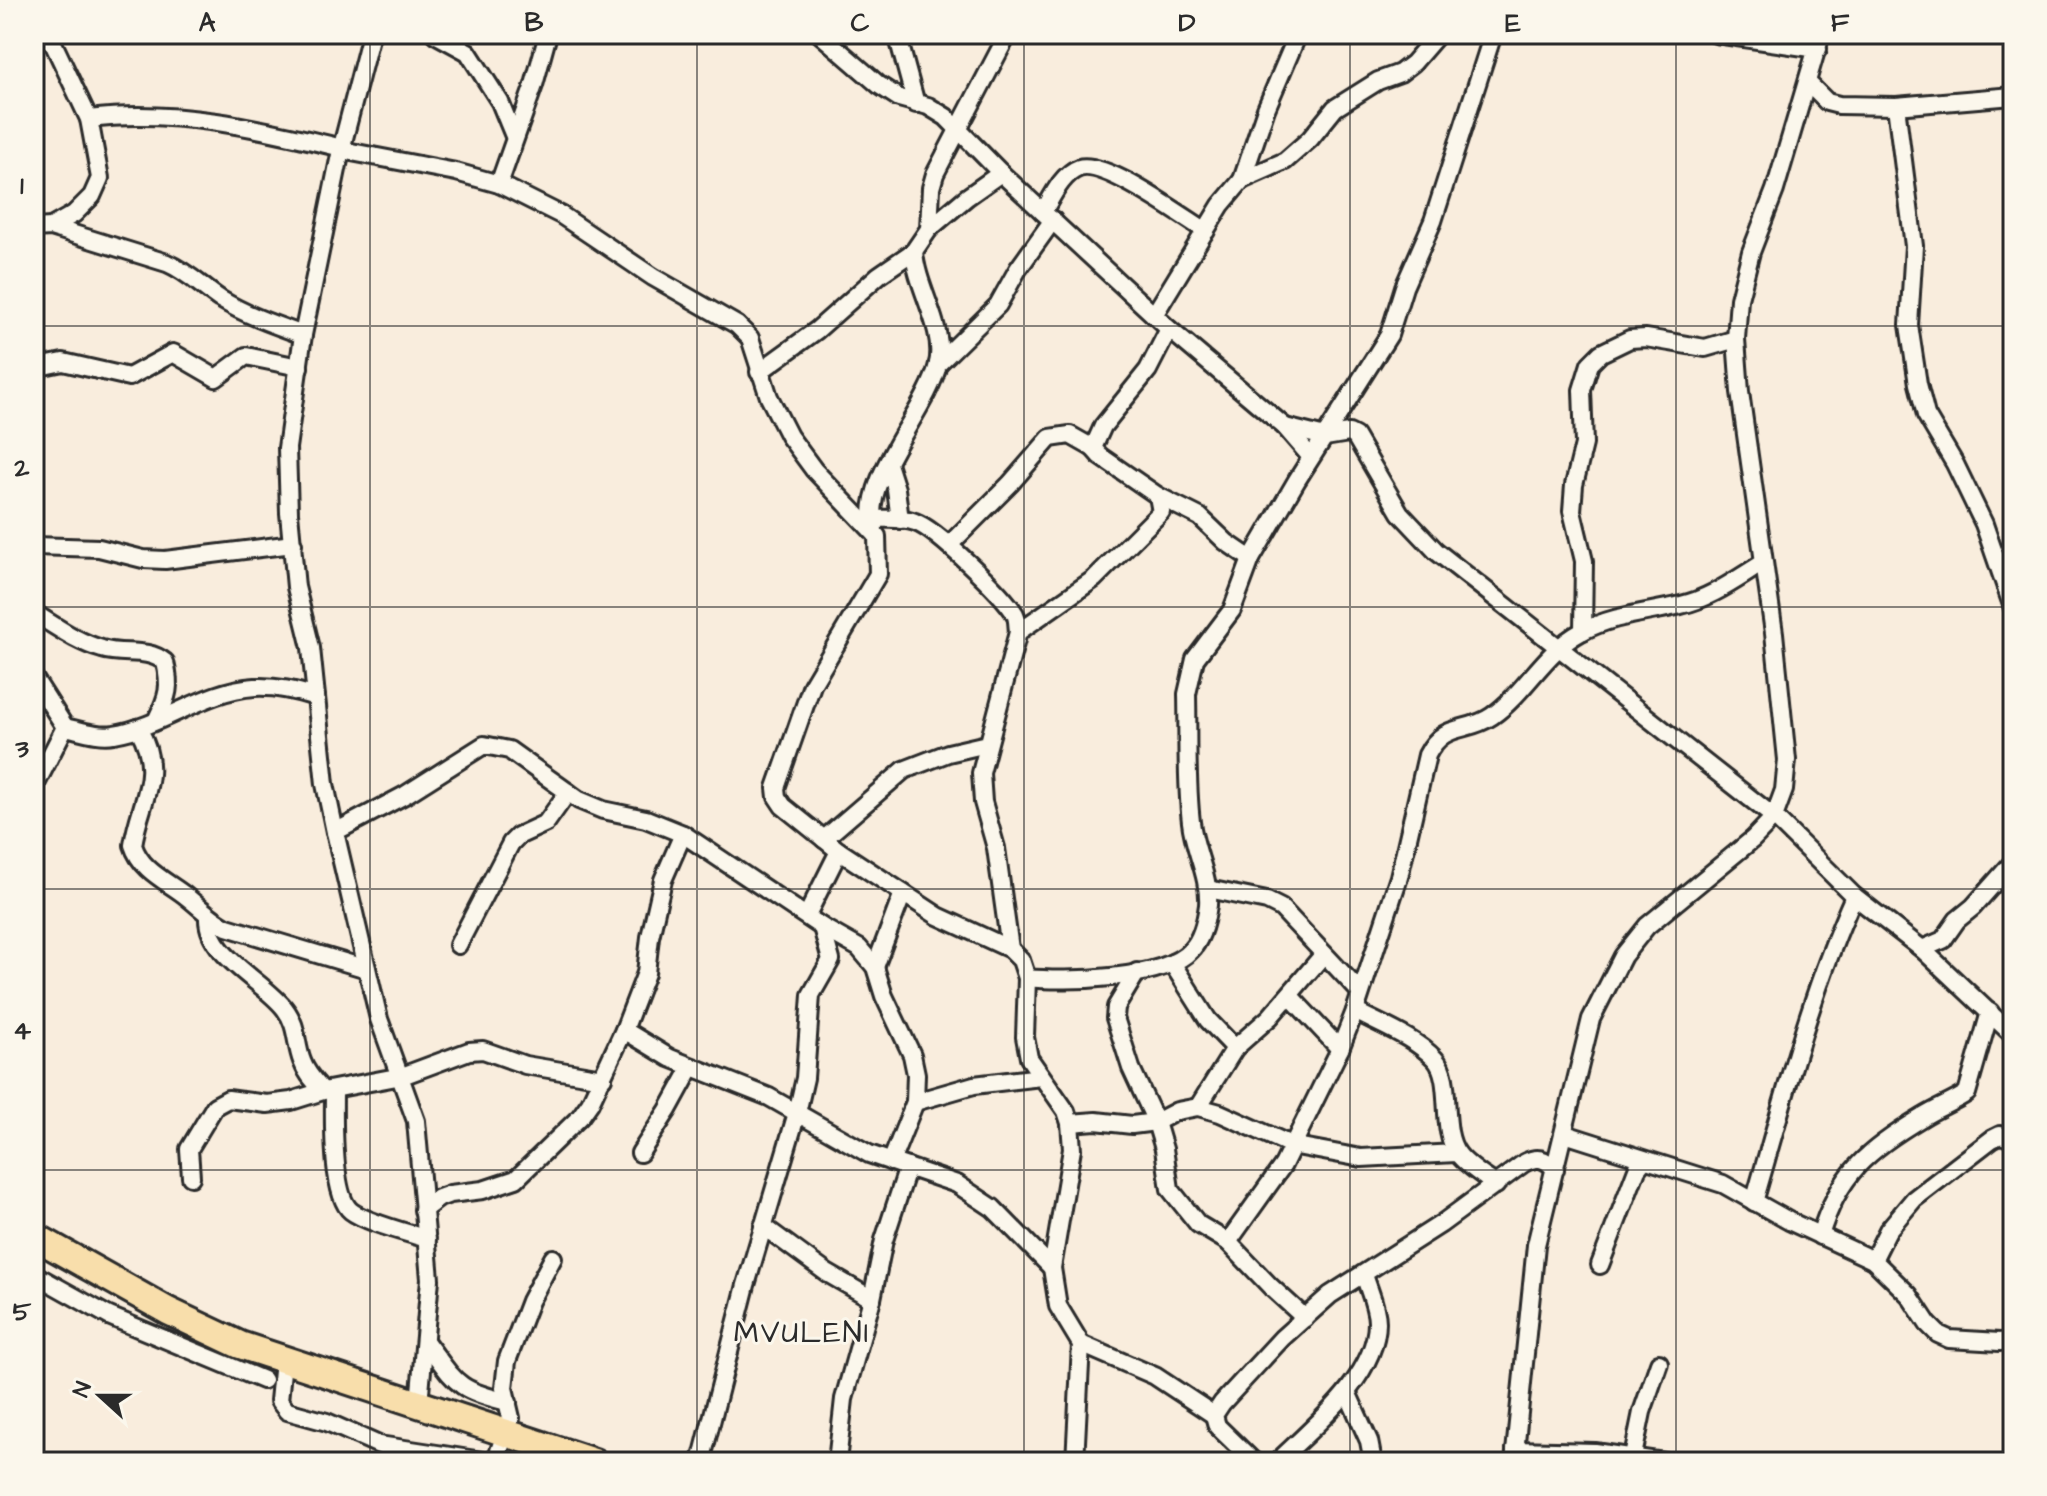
<svg xmlns="http://www.w3.org/2000/svg" width="2047" height="1496" font-family="'Architects Daughter',sans-serif">
<style>
.lines{fill:none;stroke-linecap:round;stroke-linejoin:round}
.minor-casing{stroke:#2b2b2b;stroke-width:22}
.primary-casing{stroke:#2b2b2b;stroke-width:32}
.minor{stroke:#fbf7ec;stroke-width:16}
.primary{stroke:#f8deab;stroke-width:26}
.grid{fill:none;stroke:#2b2b2b;stroke-width:2;stroke-opacity:0.55}
.labels{text-anchor:middle;dominant-baseline:central;stroke-width:6;stroke-linejoin:round;paint-order:stroke}
.quarter-label{font-size:30px;letter-spacing:2px;fill:#2b2b2b;stroke:#fbf7ec}
.neatline{fill:none;stroke:#2b2b2b;stroke-width:3}
.grid-label{font-size:26px;text-anchor:middle;font-weight:bold;fill:#2b2b2b}
</style>
<rect width="100%" height="100%" fill="#f9eddd"/>
<filter id="ink" filterUnits="userSpaceOnUse"><feTurbulence type="fractalNoise" baseFrequency=".0125" numOctaves="2"/><feDisplacementMap in="SourceGraphic" scale="16" xChannelSelector="R" yChannelSelector="G"/><feConvolveMatrix kernelMatrix="1 2 1 2 8 2 1 2 1" color-interpolation-filters="sRGB"/></filter>
<g filter="url(#ink)">
<g class="lines">
<!-- minor casing -->
<g class="minor-casing">
<g id="minor">
<path d="M43,34L54,45L89,119L100,178L92,196L74,214L51,227"/>
<path d="M371,34L341,150L303,335L287,448L289,513L296,587L311,648L325,784L335,832L379,1019L416,1121L430,1279L419,1404"/>
<path d="M435,34L468,52L500,102L514,136"/>
<path d="M820,34L879,85L899,98L928,106L946,117L1001,173L1169,329L1285,427L1310,456"/>
<path d="M897,34L916,104"/>
<path d="M1716,34L1818,49"/>
<path d="M1808,83L1827,102L1839,105L1896,106L2013,96"/>
<path d="M1896,106L1914,246L1909,325L1918,384L1926,415L1955,464L1984,524L2013,608"/>
<path d="M89,119C174,108 259,128 342,148"/>
<path d="M341,150L456,172L499,184L561,215L653,277L737,325L750,338L769,397L789,436L814,470L877,536L878,574L812,685L776,788L777,797L783,806L839,851L938,916L1010,949L1021,960L1027,978L1025,1037L1029,1058L1066,1111L1070,1123L1072,1149L1052,1268L1058,1306L1081,1344L1075,1462"/>
<path d="M1242,180L1266,109L1298,34"/>
<path d="M499,184L534,85L548,34"/>
<path d="M1043,212C1052,197 1062,174 1079,168C1104,159 1182,216 1206,231"/>
<path d="M34,228L51,227L167,263C188,272 202,287 220,299C246,315 275,325 303,335"/>
<path d="M929,229L967,197L1001,173"/>
<path d="M1154,315L1221,205L1242,180L1285,161L1310,139L1335,108L1378,81L1400,73L1413,63L1438,34"/>
<path d="M938,364L998,305L1018,269L1053,220"/>
<path d="M34,368L63,362L129,377L173,353L216,378L246,356L299,367"/>
<path d="M759,372L817,330L879,275L914,251L929,229L931,188L935,174L1008,34"/>
<path d="M1285,427L1325,437L1349,433L1355,436L1400,513L1436,551L1774,817L1854,896L1922,949L2013,1035"/>
<path d="M888,464L896,489L900,520"/>
<path d="M1158,496L1200,517L1226,542L1251,559"/>
<path d="M872,519C885,519 902,517 915,522C936,529 1004,595 1015,614C1018,620 1017,626 1018,632L981,773L983,802L996,848L1010,949"/>
<path d="M874,527C860,480 928,410 938,364C946,328 916,288 914,251"/>
<path d="M949,545L1010,484L1050,438L1070,435L1093,448"/>
<path d="M34,546L99,548L143,559L165,560L293,544"/>
<path d="M34,613C57,627 77,642 102,649C124,656 146,647 165,662C171,687 168,696 157,719"/>
<path d="M1583,631L1584,561L1572,511L1574,485L1584,444L1582,390L1590,364L1601,353L1630,339L1646,338L1705,348L1736,339"/>
<path d="M1018,632L1094,579L1161,512L1158,496L1100,456L1093,448L1103,426L1148,370L1169,329"/>
<path d="M34,678L65,727L34,788"/>
<path d="M65,727C80,730 98,737 114,734C164,726 204,690 255,687C277,686 296,691 316,697"/>
<path d="M138,728C165,775 140,798 133,845C141,871 167,881 187,897C201,908 211,919 227,927L367,969"/>
<path d="M335,832L405,795L484,745L509,750L579,800L603,810L646,819L683,834L822,927L859,948L875,967L884,996L912,1055L916,1074L915,1102L891,1162"/>
<path d="M824,839L904,770L948,753L987,744"/>
<path d="M1208,889L1267,901L1281,908L1360,992"/>
<path d="M807,915L839,851"/>
<path d="M208,917C206,955 265,982 285,1009C298,1026 295,1043 302,1061C306,1073 315,1082 323,1091"/>
<path d="M458,945L511,843L518,836L546,823L568,792"/>
<path d="M1922,949L1943,940L1957,920L1973,907L2013,862"/>
<path d="M1172,963L1208,1020L1235,1048"/>
<path d="M875,967L903,893"/>
<path d="M1137,972L1116,1007L1115,1018L1131,1068L1156,1122L1164,1149L1170,1189L1198,1224L1228,1242L1271,1287L1305,1318"/>
<path d="M1027,978C1065,982 1165,980 1191,950C1202,939 1206,920 1208,905C1210,877 1194,850 1191,822C1186,780 1188,736 1187,694L1195,659L1232,610L1251,559L1297,480L1389,335L1404,287L1433,221L1493,34"/>
<path d="M1290,996L1340,1049"/>
<path d="M1355,1011C1381,1025 1414,1037 1435,1059C1454,1079 1439,1130 1458,1154C1467,1166 1484,1176 1496,1185"/>
<path d="M624,1030L670,1058L769,1097L869,1154L957,1184L993,1208L1052,1268"/>
<path d="M334,1091C334,1116 331,1195 351,1211C365,1222 409,1233 427,1239"/>
<path d="M915,1102L974,1085L1041,1077"/>
<path d="M1198,1107L1235,1048L1270,1017L1324,954"/>
<path d="M1070,1123L1096,1121L1132,1125L1156,1122L1177,1111L1198,1107L1220,1113L1291,1145L1361,1158L1456,1153"/>
<path d="M1565,1134L1723,1184L1789,1221L1873,1260L1909,1295L1928,1324L1938,1334L1949,1339L2000,1342L2013,1340"/>
<path d="M640,1153L668,1110L691,1068"/>
<path d="M191,1177L189,1149L215,1106L228,1099L267,1104L291,1101L323,1091L402,1076L469,1051L483,1050L525,1065L603,1078"/>
<path d="M1754,1202C1784,1099 1810,994 1854,896"/>
<path d="M423,1210L439,1198L450,1194L483,1190L516,1179L580,1117L590,1103L624,1030L646,973L650,937L663,880L683,834"/>
<path d="M763,1226L827,1273L872,1299"/>
<path d="M1820,1236C1838,1174 1869,1149 1923,1117C1937,1108 1954,1102 1967,1093L1990,1012"/>
<path d="M1228,1242L1283,1165L1340,1049L1355,1011L1399,877L1427,755C1444,721 1466,734 1492,716C1526,692 1544,652 1581,632C1613,615 1647,613 1681,605C1710,599 1738,578 1763,563"/>
<path d="M1873,1260L1888,1230L1914,1199L1992,1139L2000,1135L2008,1137L2013,1133"/>
<path d="M1600,1265L1637,1169L1644,1160"/>
<path d="M34,1274L109,1316L263,1380"/>
<path d="M425,1341C456,1382 455,1390 508,1402"/>
<path d="M1081,1344L1155,1376L1214,1415"/>
<path d="M283,1361L279,1401L287,1411L327,1422L379,1445L489,1462"/>
<path d="M1347,1392L1369,1441L1373,1462"/>
<path d="M1515,1450L1595,1452L1664,1462"/>
<path d="M1633,1456L1642,1412L1659,1363"/>
<path d="M495,1462L511,1418L504,1388L507,1361L530,1301L553,1258"/>
<path d="M701,1462L746,1285L797,1113L805,1078L811,995L831,960L822,927"/>
<path d="M837,1462L844,1399L872,1299L884,1240L908,1167"/>
<path d="M1254,1462L1217,1426L1214,1415L1222,1403L1282,1338L1330,1295L1441,1224L1524,1163C1537,1156 1545,1158 1555,1169"/>
<path d="M1277,1462C1313,1427 1377,1376 1377,1322C1377,1306 1368,1289 1364,1274"/>
<path d="M1514,1462L1536,1245L1591,1019L1623,956L1647,926L1753,839L1774,817L1784,790L1787,760L1774,633L1740,392L1736,339L1739,299L1751,252L1775,190L1821,34"/>
</g>
</g>
<!-- primary casing -->
<g class="primary-casing">
<path id="primary" d="M34,1236L168,1311L240,1345L594,1462"/>
</g>
<!-- minor -->
<use href="#minor" class="minor"/>
<!-- primary -->
<use href="#primary" class="primary"/>
</g>
</g>
<!-- grid -->
<path class="grid" d="M370,34V1462M697,34V1462M1024,34V1462M1350,34V1462M1676,34V1462M34,326H2013M34,607H2013M34,889H2013M34,1170H2013"/>
<g class="labels">
<!-- quarter labels -->
<g class="quarter-label">
<text x="802" y="1333">MVULENI</text>
</g>
</g>
<!-- margin -->
<rect width="2047" height="1496" fill="none" stroke="#fbf7ec" stroke-width="88"/>
<!-- north arrow -->
<g transform="translate(100 1396) rotate(291)" stroke="#fbf7ec" stroke-width="6" paint-order="stroke">
<path d="M0-6L14 30L0 20L-14 30Z" fill="#2b2b2b"/>
<text y="-12" font-size="22" font-weight="bold" text-anchor="middle" fill="#2b2b2b">N</text>
</g>
<rect x="44" y="44" width="1959" height="1408" class="neatline"/>
<g class="grid-label">
<text x="207" y="31">A</text>
<text x="534" y="31">B</text>
<text x="860" y="31">C</text>
<text x="1187" y="31">D</text>
<text x="1513" y="31">E</text>
<text x="1840" y="31">F</text>
<text x="22" y="194">1</text>
<text x="22" y="476">2</text>
<text x="22" y="757">3</text>
<text x="22" y="1039">4</text>
<text x="22" y="1320">5</text>
</g>
</svg>
